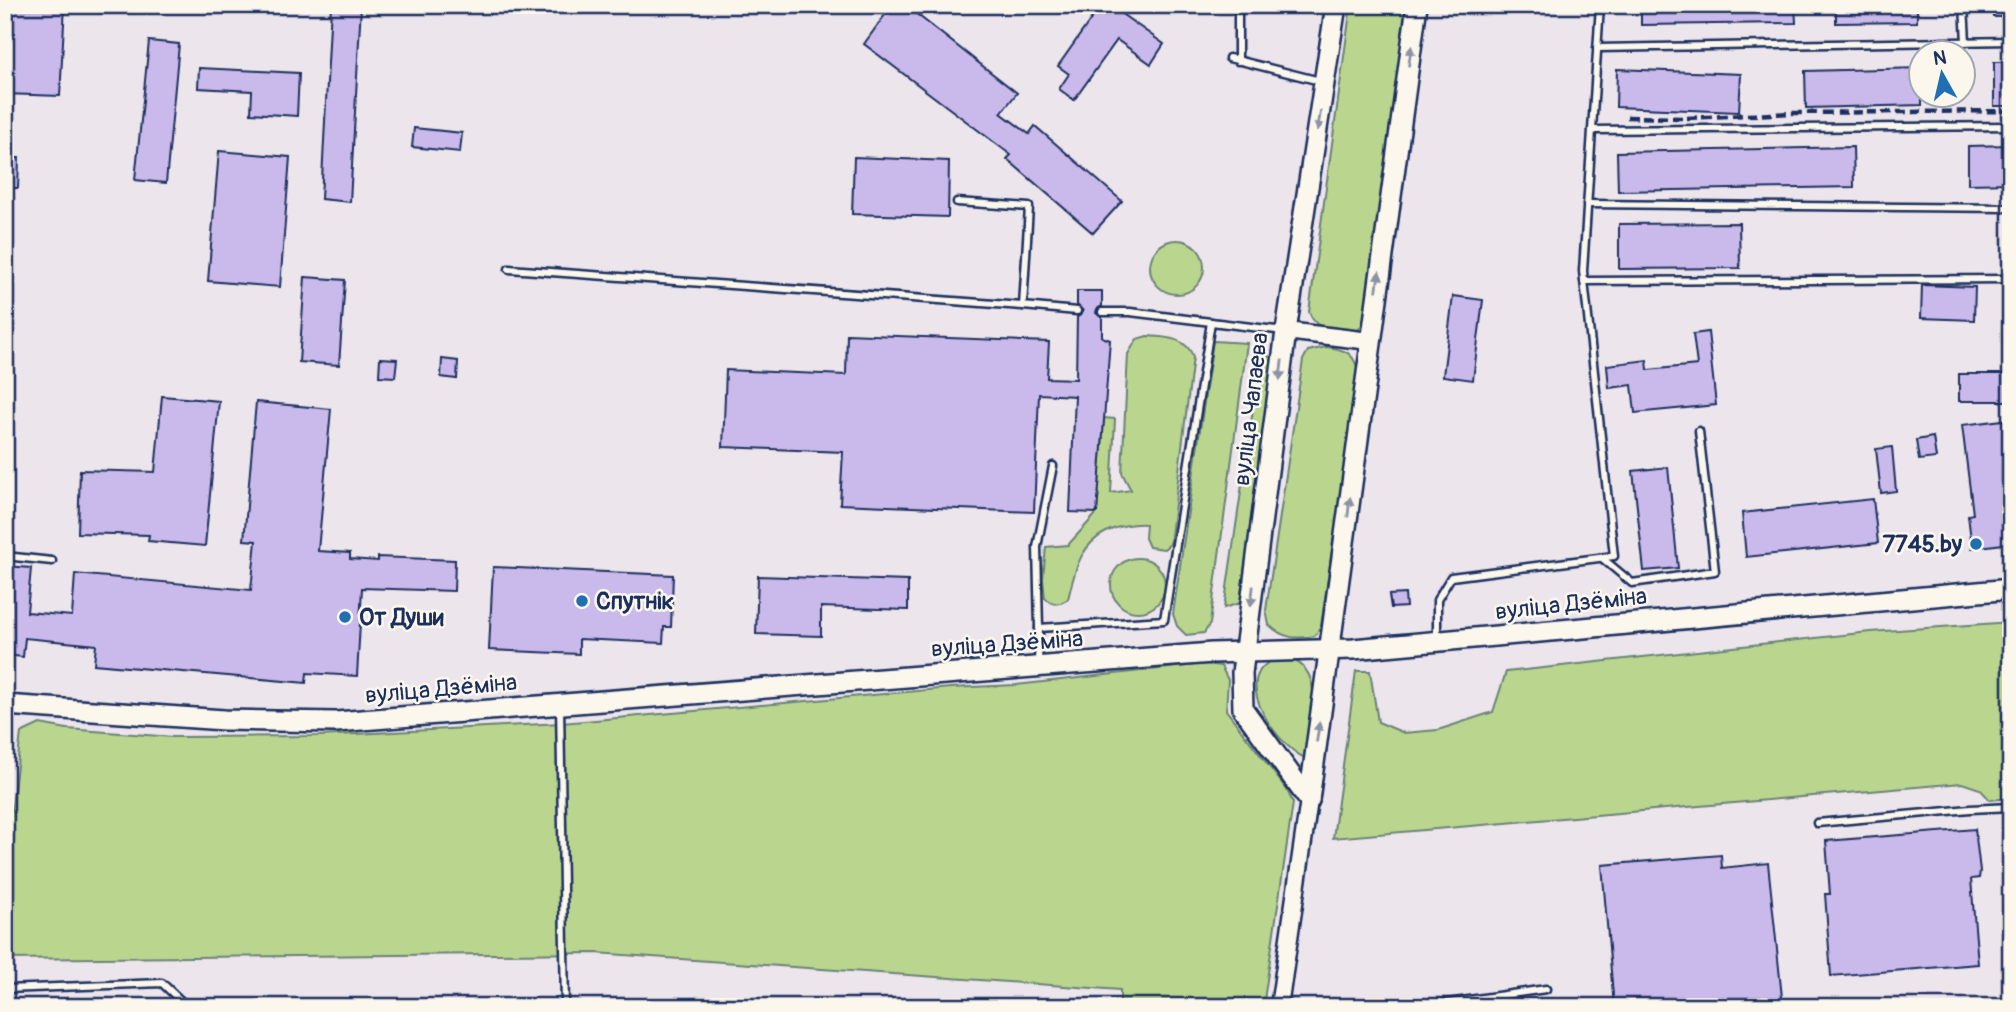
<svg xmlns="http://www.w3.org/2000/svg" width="2016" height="1012" font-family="Pangolin,sans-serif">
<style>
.green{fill:#bad68e;stroke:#6a8276;stroke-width:2}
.building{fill:#cabaeb;stroke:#1b2f5e;stroke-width:2}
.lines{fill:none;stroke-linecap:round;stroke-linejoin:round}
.service-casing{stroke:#1b2f5e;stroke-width:11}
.tertiary-casing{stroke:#1b2f5e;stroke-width:21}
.secondary-casing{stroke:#1b2f5e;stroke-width:24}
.service{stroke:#fbf7ec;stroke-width:6}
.tertiary{stroke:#fbf7ec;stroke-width:16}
.secondary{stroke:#fbf7ec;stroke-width:19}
.rail{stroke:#1b2f5e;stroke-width:4.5;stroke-dasharray:10 5;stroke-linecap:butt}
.oneway{fill:#8b93a5}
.poi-dot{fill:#1f6fb2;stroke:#fbf7ec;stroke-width:2.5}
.labels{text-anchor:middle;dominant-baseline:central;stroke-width:5;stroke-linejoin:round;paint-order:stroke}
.street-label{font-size:24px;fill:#1b2f5e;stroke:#fbf7ec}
.poi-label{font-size:24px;font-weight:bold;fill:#1b2f5e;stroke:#fbf7ec;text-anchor:start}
</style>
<rect width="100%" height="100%" fill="#ece5ec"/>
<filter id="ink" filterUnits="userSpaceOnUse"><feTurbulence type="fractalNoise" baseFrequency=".0143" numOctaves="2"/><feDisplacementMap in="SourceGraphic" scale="14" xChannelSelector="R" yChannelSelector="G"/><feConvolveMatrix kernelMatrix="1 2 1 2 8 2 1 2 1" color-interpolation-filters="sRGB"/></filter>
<g filter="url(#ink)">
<!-- green -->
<g class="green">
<path d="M1351,5H1407L1364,322L1358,330C1339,334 1316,332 1309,312Z"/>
<circle cx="1177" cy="267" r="27"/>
<path d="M1147,336C1165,337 1187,337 1193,357L1170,544L1164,549L1149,547L1145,538L1146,524C1132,523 1120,526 1108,531C1079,545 1075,571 1068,599C1058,605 1054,606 1045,598L1043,579L1046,547L1068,545L1097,513L1104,418L1115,419L1111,493L1131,490L1122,473L1128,354L1137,339Z"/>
<path d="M1213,341L1247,343L1210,624L1204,633L1186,635L1177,626L1173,614Z"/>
<path d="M1326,347C1346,349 1357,354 1358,376L1321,626L1315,636C1296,639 1284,639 1269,625L1266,610L1303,360L1308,351Z"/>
<path d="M1262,348L1272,360L1240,603L1224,608Z"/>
<circle cx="1138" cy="585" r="27"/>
<path d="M2011,622V798L1990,800L1980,789L1962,783L1333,838L1356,671H1370L1378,722L1404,733L1438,730L1493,712L1506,672L1870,632Z"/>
<path d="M1290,659C1328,671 1309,727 1306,756L1303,757C1278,745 1233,684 1269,662C1275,659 1284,660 1290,659Z"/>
<path d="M1204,664L1221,666L1228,680L1226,710L1287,790L1293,803L1263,1007H1120V990L596,953L5,959V864L21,733L40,724L67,729L173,737L319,736L562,723L950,688L1016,685Z"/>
</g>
<!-- building -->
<g class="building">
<path d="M5,5H65L60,96L5,94Z"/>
<path d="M331,5H361L350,202L321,199Z"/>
<path d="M878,5H905L1017,93L1001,113L1029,134L1035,126L1122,201L1093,233L1007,159L1011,155L864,44L887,12Z"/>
<path d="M1101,5H1109L1164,44L1151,64L1117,40L1074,100L1059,89L1069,74L1058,66Z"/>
<path d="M1641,5H1795L1796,23L1641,25Z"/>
<path d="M1836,5H1917V22L1836,23Z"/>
<rect x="1993" y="5" width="18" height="12"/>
<path d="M149,41L179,44L166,183L135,180Z"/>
<rect x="1994" y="62" width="17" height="44"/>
<path d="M199,68L299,73L297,116L251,113L252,91L198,88Z"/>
<path d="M1922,68V105L1806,108L1805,71Z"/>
<path d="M1617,69L1741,74L1739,112L1616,107Z"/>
<path d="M414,128L462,133L460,152L412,147Z"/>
<path d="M2011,145V183L1968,184V146Z"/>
<path d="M1853,147L1854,187L1618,191L1617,152Z"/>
<path d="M219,151L290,157L280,287L208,281Z"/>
<path d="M854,157L949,161L948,217L852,214Z"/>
<path d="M5,158H19L18,188H5Z"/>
<path d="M1739,223L1740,268L1619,269V224Z"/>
<path d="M305,277L345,280L339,365L299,362Z"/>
<path d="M1922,285L1975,287L1974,320L1921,318Z"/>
<path d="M1077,291H1102V306L1097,309L1096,313L1102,318V337L1110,340L1097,513L1070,512L1075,396L1039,394L1034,512L840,504L843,452L723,447L726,370L846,375L847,334L1049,342L1047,378L1076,379L1077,317L1081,315L1083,311L1077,305Z"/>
<path d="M1453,296L1483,300L1473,380L1443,376Z"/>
<path d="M1708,332L1716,405L1635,413L1632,385L1609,388L1607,365L1647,360L1648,370L1697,365L1693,334Z"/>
<path d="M380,358L397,359L395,377L379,376Z"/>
<path d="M442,359L458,361L457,379L441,377Z"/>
<rect x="1959" y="374" width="52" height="27"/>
<path d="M162,396L219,401L205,546L148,541L149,535L78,533L80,470L155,472Z"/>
<path d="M256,402L331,409L318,551L350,553V559L378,561V557L455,560L454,591L362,588L357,676L307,673L306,683L94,664L96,645L25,638L23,657L5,655V566L31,568L27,612L72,616L75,574L251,590L256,541L244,540Z"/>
<path d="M2011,419V543L1972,548L1968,515L1973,514L1962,425Z"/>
<path d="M1933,437L1936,458L1919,460L1916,440Z"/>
<path d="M1892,447L1896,491L1881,493L1876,449Z"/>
<path d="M1668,467L1678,568L1644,571L1633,471Z"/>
<path d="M1873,499L1878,543L1746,557L1742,513Z"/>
<path d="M493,567L673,575L671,627H664L663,643L579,639V654L489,650Z"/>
<path d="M758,576L908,581V610L821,607V636L756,634Z"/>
<path d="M1405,594L1406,607L1391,608L1389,595Z"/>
<path d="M1975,829L1980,871L1979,878L1971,879L1978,964L1831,976L1825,894H1830L1826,841Z"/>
<path d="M1721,855L1722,868L1768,863L1783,1007H1614L1602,865Z"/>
</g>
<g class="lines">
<!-- service casing -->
<g class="service-casing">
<g id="service">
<path d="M1238,5V61"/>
<path d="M1964,5L1966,42"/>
<path d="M1597,48L2011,41"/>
<path d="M1229,58L1320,81"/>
<path d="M1592,130L2011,126"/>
<path d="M957,202L1029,207L1023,306L1077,311"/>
<path d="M1587,204L2011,208"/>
<path d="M509,269L1023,306"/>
<path d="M1584,281L2011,279"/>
<path d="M1102,312H1130L1284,331"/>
<path d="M1053,466L1037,547L1039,628L1164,620L1211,322"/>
<path d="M5,556L52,561"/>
<path d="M1602,558L1632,583L1715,571L1699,431"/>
<path d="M1437,637V600L1451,577L1614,556L1583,271L1600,5"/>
<path d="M1038,665L1039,628"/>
<path d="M560,706L565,1007"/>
<path d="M5,741L10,708"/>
<path d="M1817,823L1970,809L2011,807"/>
<path d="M5,989L162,983L182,1002V1007"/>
<path d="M1282,1003L1297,1007"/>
<path d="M1419,1007L1546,989"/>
</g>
</g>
<!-- tertiary casing -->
<g class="tertiary-casing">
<g id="tertiary">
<path d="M1286,331L1370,341"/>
<path d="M1279,1007L1309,800"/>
</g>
</g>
<!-- secondary casing -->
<g class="secondary-casing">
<g id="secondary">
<path d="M5,705L224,720L336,722L1212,653L1353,649L2011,589"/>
<path d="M1309,800L1243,709L1242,673L1286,331L1336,5"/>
<path d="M1309,800L1417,5"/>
</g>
</g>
<!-- service -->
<use href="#service" class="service"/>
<!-- tertiary -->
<use href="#tertiary" class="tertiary"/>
<!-- secondary -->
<use href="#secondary" class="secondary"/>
<!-- rail -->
<path class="rail" d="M1627,117L1687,118L1791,113L2011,111"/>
</g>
<!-- one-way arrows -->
<defs><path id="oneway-solid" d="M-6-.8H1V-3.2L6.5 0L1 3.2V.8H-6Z" transform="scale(1.75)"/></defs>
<g class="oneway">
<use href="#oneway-solid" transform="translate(1410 56) rotate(-82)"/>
<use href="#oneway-solid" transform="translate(1319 121) rotate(99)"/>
<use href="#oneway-solid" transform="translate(1378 281) rotate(-82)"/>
<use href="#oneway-solid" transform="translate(1281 370) rotate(97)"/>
<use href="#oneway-solid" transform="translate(1349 507) rotate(-83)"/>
<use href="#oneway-solid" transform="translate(1252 596) rotate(97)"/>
<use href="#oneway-solid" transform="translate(1318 732) rotate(-82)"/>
</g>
</g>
<!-- markers -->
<g class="poi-dot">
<circle cx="1976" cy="544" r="7"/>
<circle cx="582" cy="601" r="7"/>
<circle cx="345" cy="617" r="7"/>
</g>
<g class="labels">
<!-- street labels -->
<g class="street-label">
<text transform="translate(1251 409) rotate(-83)">вуліца Чапаева</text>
<text transform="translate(1571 604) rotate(-6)">вуліца Дзёміна</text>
<text transform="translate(1007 644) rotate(-4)">вуліца Дзёміна</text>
<text transform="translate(441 689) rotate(-5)">вуліца Дзёміна</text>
</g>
<!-- poi labels -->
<g class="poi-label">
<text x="1962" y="544" text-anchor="end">7745.by</text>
<text x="596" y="601">Спутнік</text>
<text x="359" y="617">От Души</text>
</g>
</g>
<!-- margin -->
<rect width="2016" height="1012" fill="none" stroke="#fbf7ec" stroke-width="28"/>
<rect x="14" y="14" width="1988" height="984" fill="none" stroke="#1b2f5e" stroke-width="2.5" filter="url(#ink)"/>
<!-- north arrow -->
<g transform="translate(1942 74) rotate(352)"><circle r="33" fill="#fbf7ec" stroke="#a1a7b3" stroke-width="2"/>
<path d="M0-5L12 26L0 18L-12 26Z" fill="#1f6fb2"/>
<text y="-10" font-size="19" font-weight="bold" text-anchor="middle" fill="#1b2f5e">N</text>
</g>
</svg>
